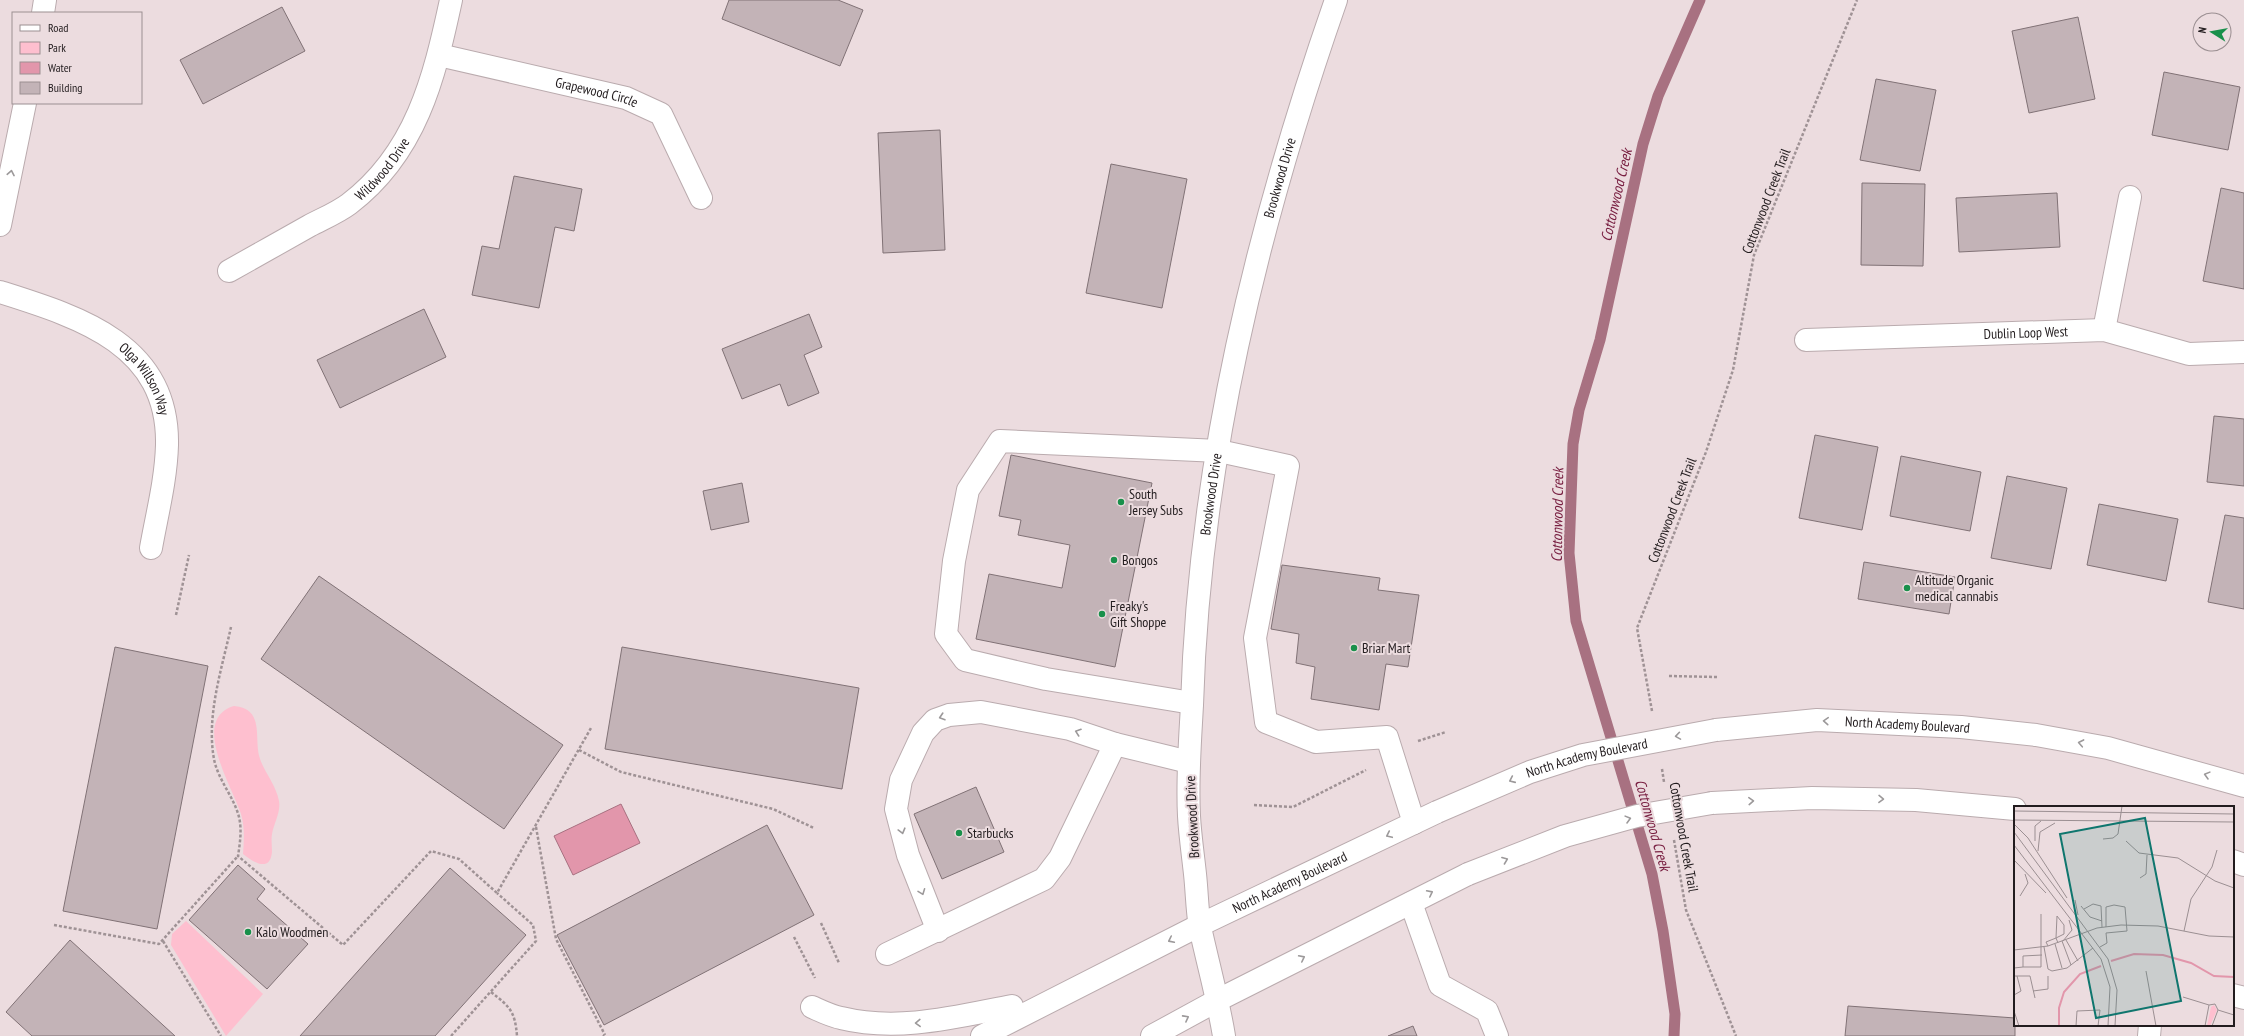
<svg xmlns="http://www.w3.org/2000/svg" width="2244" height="1036" font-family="'PT Sans Narrow',sans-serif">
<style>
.green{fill:#febfcf}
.water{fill:#e296ab;stroke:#a87181}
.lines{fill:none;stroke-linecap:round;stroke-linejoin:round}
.stream{stroke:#a87181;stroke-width:11}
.building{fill:#c3b3b7;stroke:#817276}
.minor-casing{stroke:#baabae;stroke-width:24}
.highway-casing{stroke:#baabae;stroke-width:24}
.path{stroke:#9f9295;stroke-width:2.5;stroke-dasharray:3 2;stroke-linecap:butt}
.minor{stroke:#fff;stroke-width:22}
.highway{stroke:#fff;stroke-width:22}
.highway-bridge-casing{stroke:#baabae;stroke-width:24;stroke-linecap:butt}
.highway-bridge{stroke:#fff;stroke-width:22}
.oneway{stroke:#9c999a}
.poi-dot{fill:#19904b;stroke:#ecdcdf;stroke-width:1.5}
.labels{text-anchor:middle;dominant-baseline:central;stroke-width:4;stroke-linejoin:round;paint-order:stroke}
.street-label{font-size:14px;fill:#221c1e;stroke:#ecdcdf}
.poi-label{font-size:14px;fill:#221c1e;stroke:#ecdcdf;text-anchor:start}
.water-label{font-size:15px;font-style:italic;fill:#792042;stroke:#ecdcdf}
.inset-river{fill:none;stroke:#e296ab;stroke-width:2}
.inset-road{fill:none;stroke:#9b8f92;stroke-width:1}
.view{fill:#0f766e;fill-opacity:0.15;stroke:#0f766e;stroke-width:2}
.inset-edge{fill:none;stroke:#221c1e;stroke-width:2}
</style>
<rect width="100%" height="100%" fill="#ecdcdf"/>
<!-- green -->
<g class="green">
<path d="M234,706C266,709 253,739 260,759C265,773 276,785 279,801C281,812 274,823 272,834C271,840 272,846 272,852C270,873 253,862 243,854C244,841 245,827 241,814C234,790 189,719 234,706Z"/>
<path d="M186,921L263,994L226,1036L171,945L172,934Z"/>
</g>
<!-- water -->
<path class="water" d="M621,804L640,843L573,875L554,836Z"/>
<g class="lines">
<!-- stream -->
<path class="stream" d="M1674,1036L1675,1014L1663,931L1652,874L1576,621L1569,553L1573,444L1579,410L1600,340L1643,144L1658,96L1700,0"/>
</g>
<!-- building -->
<g class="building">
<path d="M729,0H838L863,10L840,66L722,19Z"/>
<path d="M282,7L305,51L203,104L180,60Z"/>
<path d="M2078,17L2095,99L2029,113L2012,31Z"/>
<path d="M2164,72L2240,87L2228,150L2152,135Z"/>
<path d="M1876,79L1936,90L1920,171L1860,160Z"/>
<path d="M940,130L945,250L883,253L878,133Z"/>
<path d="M1111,164L1187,179L1162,308L1086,293Z"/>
<path d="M514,176L582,189L574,231L555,227L539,308L472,295L482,246L499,249Z"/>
<path d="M1862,183L1925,184L1923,266L1861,265Z"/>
<path d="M2221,188L2244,193V289L2203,281Z"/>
<path d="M2057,193L2060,247L1959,252L1956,198Z"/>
<path d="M424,309L446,357L340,408L317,360Z"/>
<path d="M809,314L822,347L804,355L819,393L788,406L780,384L742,399L722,349Z"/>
<path d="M2214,416L2244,419V486L2207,482Z"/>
<path d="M1815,435L1878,447L1862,530L1799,518Z"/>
<path d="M1011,455L1152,483L1115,667L976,639L989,574L1062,588L1070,545L1018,535L1021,520L999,516Z"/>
<path d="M1901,456L1981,472L1970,531L1890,516Z"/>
<path d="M2007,476L2067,488L2051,569L1991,558Z"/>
<path d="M742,483L749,522L711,530L703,491Z"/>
<path d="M2099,504L2178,519L2166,581L2087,565Z"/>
<path d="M2225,515L2244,518V609L2208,602Z"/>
<path d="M1864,562L1955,577L1949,614L1858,599Z"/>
<path d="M1282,565L1380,578L1378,590L1419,595L1408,667L1386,664L1379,710L1311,699L1315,667L1296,663L1299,634L1271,629Z"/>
<path d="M319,576L563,745L504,829L261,659Z"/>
<path d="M115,647L208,666L157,929L63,911Z"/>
<path d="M622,647L859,688L842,789L605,749Z"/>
<path d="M976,787L1004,852L942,879L914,814Z"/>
<path d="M767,825L814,915L604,1025L557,935Z"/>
<path d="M238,865L265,889L257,899L308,944L267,989L189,920Z"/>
<path d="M450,868L526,935L435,1036H300Z"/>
<path d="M70,940L175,1036H32L6,1012Z"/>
<path d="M1848,1006L2015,1018V1036H1845Z"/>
<path d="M1413,1026L1417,1036H1388Z"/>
</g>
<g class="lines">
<!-- minor casing -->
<g class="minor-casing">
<g id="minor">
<path id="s1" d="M439,55L626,98L661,114L701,198"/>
<path id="s2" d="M229,271C256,256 282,241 309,226C322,219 337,213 349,204C416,153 434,79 451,0"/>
<path id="s3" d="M0,292C79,317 169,344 167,445C166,480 157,514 151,548"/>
<path d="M2104,330L2130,197"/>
<path id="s4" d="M1806,340L2104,330L2189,354L2244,352"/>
<path d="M1192,703L1046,679L965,660L946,634L954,561L968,490L1000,441L1219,451L1288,466L1255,638L1266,722L1316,742L1387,737L1414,823"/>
<path d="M1411,903L1440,985L1487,1011L1497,1036"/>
<path d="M938,931L908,855L896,809L901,780L923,733L935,720L949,715L981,712L1070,729L1115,744L1189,762"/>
<path d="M887,954L1044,879L1060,858L1115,744"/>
<path d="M2233,995L2244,998"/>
<path id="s5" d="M1224,1036C1218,999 1208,964 1200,927C1197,910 1197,892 1195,874C1193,855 1190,835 1189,816C1187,779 1190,742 1192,705C1199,464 1257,226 1336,0"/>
<path d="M2149,1036L2150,1025"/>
</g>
</g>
<!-- highway casing -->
<g class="highway-casing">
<g id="highway">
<path d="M43,13L45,0"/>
<path d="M0,225L25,103"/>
<path id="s6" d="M1716,730L1817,720L1961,727L2036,735L2108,748L2244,786"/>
<path d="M1712,803L1812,798L1916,800L2015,809"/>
<path d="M2233,861L2244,865"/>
<path d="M812,1007C821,1011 831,1016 841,1018C898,1032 955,1017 1012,1006"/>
<path id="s7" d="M982,1036L1200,925L1437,812"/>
<path d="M1152,1036L1218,1000L1468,874"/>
</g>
</g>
<!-- path -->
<g class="path">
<path d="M176,615L189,555"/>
<path d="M231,627C222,668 206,716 214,759C218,780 234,797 239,817C242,830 240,843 238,856L343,945L431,851L459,859L497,893L591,728"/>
<path d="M1669,676L1717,677"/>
<path d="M1652,711L1637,628L1706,452L1733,370L1754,255L1857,0"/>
<path d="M1418,741L1446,732"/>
<path d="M579,750L621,772L773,809L814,828"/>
<path d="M1662,769L1664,782"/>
<path d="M1254,805L1293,807L1366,770"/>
<path d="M536,827L556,939L605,1035"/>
<path d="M1674,840L1686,910L1736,1036"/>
<path d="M821,923L839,963"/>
<path d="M54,925L159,944L238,856"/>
<path d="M794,937L815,978"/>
<path d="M163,941L221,1036"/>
<path d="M491,992C510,1007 515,1011 517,1036"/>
<path d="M603,1035L604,1036"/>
<path d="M451,1036L536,941L533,925L497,893"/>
</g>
<!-- minor -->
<use href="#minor" class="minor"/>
<!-- highway -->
<use href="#highway" class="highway"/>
<!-- highway-bridge casing -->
<g class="highway-bridge-casing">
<g id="highway-bridge">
<path id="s8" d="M1437,812L1530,772L1583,755L1716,730"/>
<path d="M1468,874L1565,836L1637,816L1712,803"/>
</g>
</g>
<!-- highway-bridge -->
<use href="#highway-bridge" class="highway-bridge"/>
</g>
<!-- one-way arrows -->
<defs><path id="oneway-chevron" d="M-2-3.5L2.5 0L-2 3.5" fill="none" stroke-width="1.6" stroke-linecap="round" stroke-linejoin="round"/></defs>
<g class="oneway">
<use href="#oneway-chevron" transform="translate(11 173) rotate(-79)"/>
<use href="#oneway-chevron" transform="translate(942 717) rotate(162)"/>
<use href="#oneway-chevron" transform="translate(1826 721) rotate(-176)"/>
<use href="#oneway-chevron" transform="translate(1078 732) rotate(-161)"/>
<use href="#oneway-chevron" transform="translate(1678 736) rotate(171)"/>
<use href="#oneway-chevron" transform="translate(2081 743) rotate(-169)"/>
<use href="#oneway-chevron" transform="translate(2207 775) rotate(-165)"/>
<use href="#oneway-chevron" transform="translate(1512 780) rotate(156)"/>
<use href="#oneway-chevron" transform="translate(1881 799) rotate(1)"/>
<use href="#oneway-chevron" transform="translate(1751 801) rotate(-3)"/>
<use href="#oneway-chevron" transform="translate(1628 819) rotate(-15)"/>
<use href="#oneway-chevron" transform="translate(902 831) rotate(75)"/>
<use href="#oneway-chevron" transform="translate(1389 835) rotate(155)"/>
<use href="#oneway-chevron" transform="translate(1505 860) rotate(-21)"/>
<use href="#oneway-chevron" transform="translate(922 892) rotate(69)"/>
<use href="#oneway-chevron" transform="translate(1430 893) rotate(-27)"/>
<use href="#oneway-chevron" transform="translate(1171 940) rotate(154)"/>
<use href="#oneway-chevron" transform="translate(1302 958) rotate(-27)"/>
<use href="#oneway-chevron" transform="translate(1186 1018) rotate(-28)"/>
<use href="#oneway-chevron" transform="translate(918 1023) rotate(178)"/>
</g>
<!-- markers -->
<g class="poi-dot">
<circle cx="1121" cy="502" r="4"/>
<circle cx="1114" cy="560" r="4"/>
<circle cx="1907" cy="588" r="4"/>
<circle cx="1102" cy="614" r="4"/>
<circle cx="1354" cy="648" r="4"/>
<circle cx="959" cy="833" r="4"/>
<circle cx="248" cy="932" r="4"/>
</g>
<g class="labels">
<!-- street labels -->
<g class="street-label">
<text stroke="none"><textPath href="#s1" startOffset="162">Grapewood Circle</textPath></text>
<text stroke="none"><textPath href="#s2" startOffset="186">Wildwood Drive</textPath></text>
<text stroke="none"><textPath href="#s5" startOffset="870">Brookwood Drive</textPath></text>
<text transform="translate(1766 201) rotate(-69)">Cottonwood Creek Trail</text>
<text stroke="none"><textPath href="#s4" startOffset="220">Dublin Loop West</textPath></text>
<text stroke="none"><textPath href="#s3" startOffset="175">Olga Willson Way</textPath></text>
<text stroke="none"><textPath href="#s5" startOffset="546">Brookwood Drive</textPath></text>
<text transform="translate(1672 510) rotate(-69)">Cottonwood Creek Trail</text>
<text stroke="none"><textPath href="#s6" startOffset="192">North Academy Boulevard</textPath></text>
<text stroke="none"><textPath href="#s8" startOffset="160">North Academy Boulevard</textPath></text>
<text transform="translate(1192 817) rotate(-93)">Brookwood Drive</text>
<text transform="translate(1684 837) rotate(80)">Cottonwood Creek Trail</text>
<text stroke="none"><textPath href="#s7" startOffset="344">North Academy Boulevard</textPath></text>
</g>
<!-- poi labels -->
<g class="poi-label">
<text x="1129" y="494">South<tspan x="1129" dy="16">Jersey Subs</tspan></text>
<text x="1122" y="560">Bongos</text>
<text x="1915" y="580">Altitude Organic<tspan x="1915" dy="16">medical cannabis</tspan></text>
<text x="1110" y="606">Freaky's<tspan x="1110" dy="16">Gift Shoppe</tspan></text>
<text x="1362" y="648">Briar Mart</text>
<text x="967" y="833">Starbucks</text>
<text x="256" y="932">Kalo Woodmen</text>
</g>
<!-- water labels -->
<g class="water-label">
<text transform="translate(1616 195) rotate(-77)">Cottonwood Creek</text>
<text transform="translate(1557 515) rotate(-89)">Cottonwood Creek</text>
<text transform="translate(1653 825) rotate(74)">Cottonwood Creek</text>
</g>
</g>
<!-- overview -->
<g transform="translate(2014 806)">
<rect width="220" height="220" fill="#ecdcdf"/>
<path d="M200,199L203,204L196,220H193L197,201Z" fill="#febfcf"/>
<path class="inset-river" d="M97,155L120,148L149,149L177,157L200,170L220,171M45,220V202L50,186L66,168L87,160"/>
<path class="inset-road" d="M0,5L220,8M0,14L220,16M0,18L14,32L53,92M0,26L94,153L103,184L101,220M89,33L99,32L104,28L108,0M21,35V20L27,15M112,35L125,47L164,52L201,75L220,82M0,39L87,153L96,181L94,220M24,45L26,26L41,17M0,54L32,87M126,72L132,68L133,49M6,90L14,77L11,68M61,94L64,109M67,100L76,111L88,115M70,103L79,98L87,100L88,121M170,125L177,93L198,61L203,44M52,134L64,155M48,135L57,159M49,135L58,124L55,114M41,138L48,162M34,140L32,136L42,132L50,128V119L43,110L42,132L44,137M30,141L34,163L38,165L53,162L79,142M86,141L93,137L92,127L113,125L111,101L100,99L92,101V121M0,144L34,140L83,122L107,119L144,120L195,130L220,131M9,161H27V108M0,162L9,161V150L28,149M132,165L142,220M0,170H16L21,192M19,185L34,183V170M0,189L7,185L3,170M169,191L195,199L201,198L204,204M204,204L220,209M0,205L5,220M62,220L63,205L86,204L84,220M191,220L195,199M198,220L204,204"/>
<path class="view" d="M131,12L167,195L82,212L46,28Z"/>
<rect width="220" height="220" class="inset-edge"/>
</g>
<!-- legend -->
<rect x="12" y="12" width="130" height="92" fill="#ecdcdf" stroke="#9b8f92"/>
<rect x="20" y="25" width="20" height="6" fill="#ffffff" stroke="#9b8f92"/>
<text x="48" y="32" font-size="12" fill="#221c1e">Road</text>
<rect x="20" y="42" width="20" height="12" fill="#febfcf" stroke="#9b8f92"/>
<text x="48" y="52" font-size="12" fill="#221c1e">Park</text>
<rect x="20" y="62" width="20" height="12" fill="#e296ab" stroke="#9b8f92"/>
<text x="48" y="72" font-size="12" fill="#221c1e">Water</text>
<rect x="20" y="82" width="20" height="12" fill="#c3b3b7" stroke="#9b8f92"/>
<text x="48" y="92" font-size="12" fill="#221c1e">Building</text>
<!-- north arrow -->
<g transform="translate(2212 32) rotate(281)"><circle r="19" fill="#ecdcdf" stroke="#9b8f92"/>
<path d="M0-3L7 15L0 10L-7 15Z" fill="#19904b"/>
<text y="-6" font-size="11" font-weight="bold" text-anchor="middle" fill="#221c1e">N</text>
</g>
</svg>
